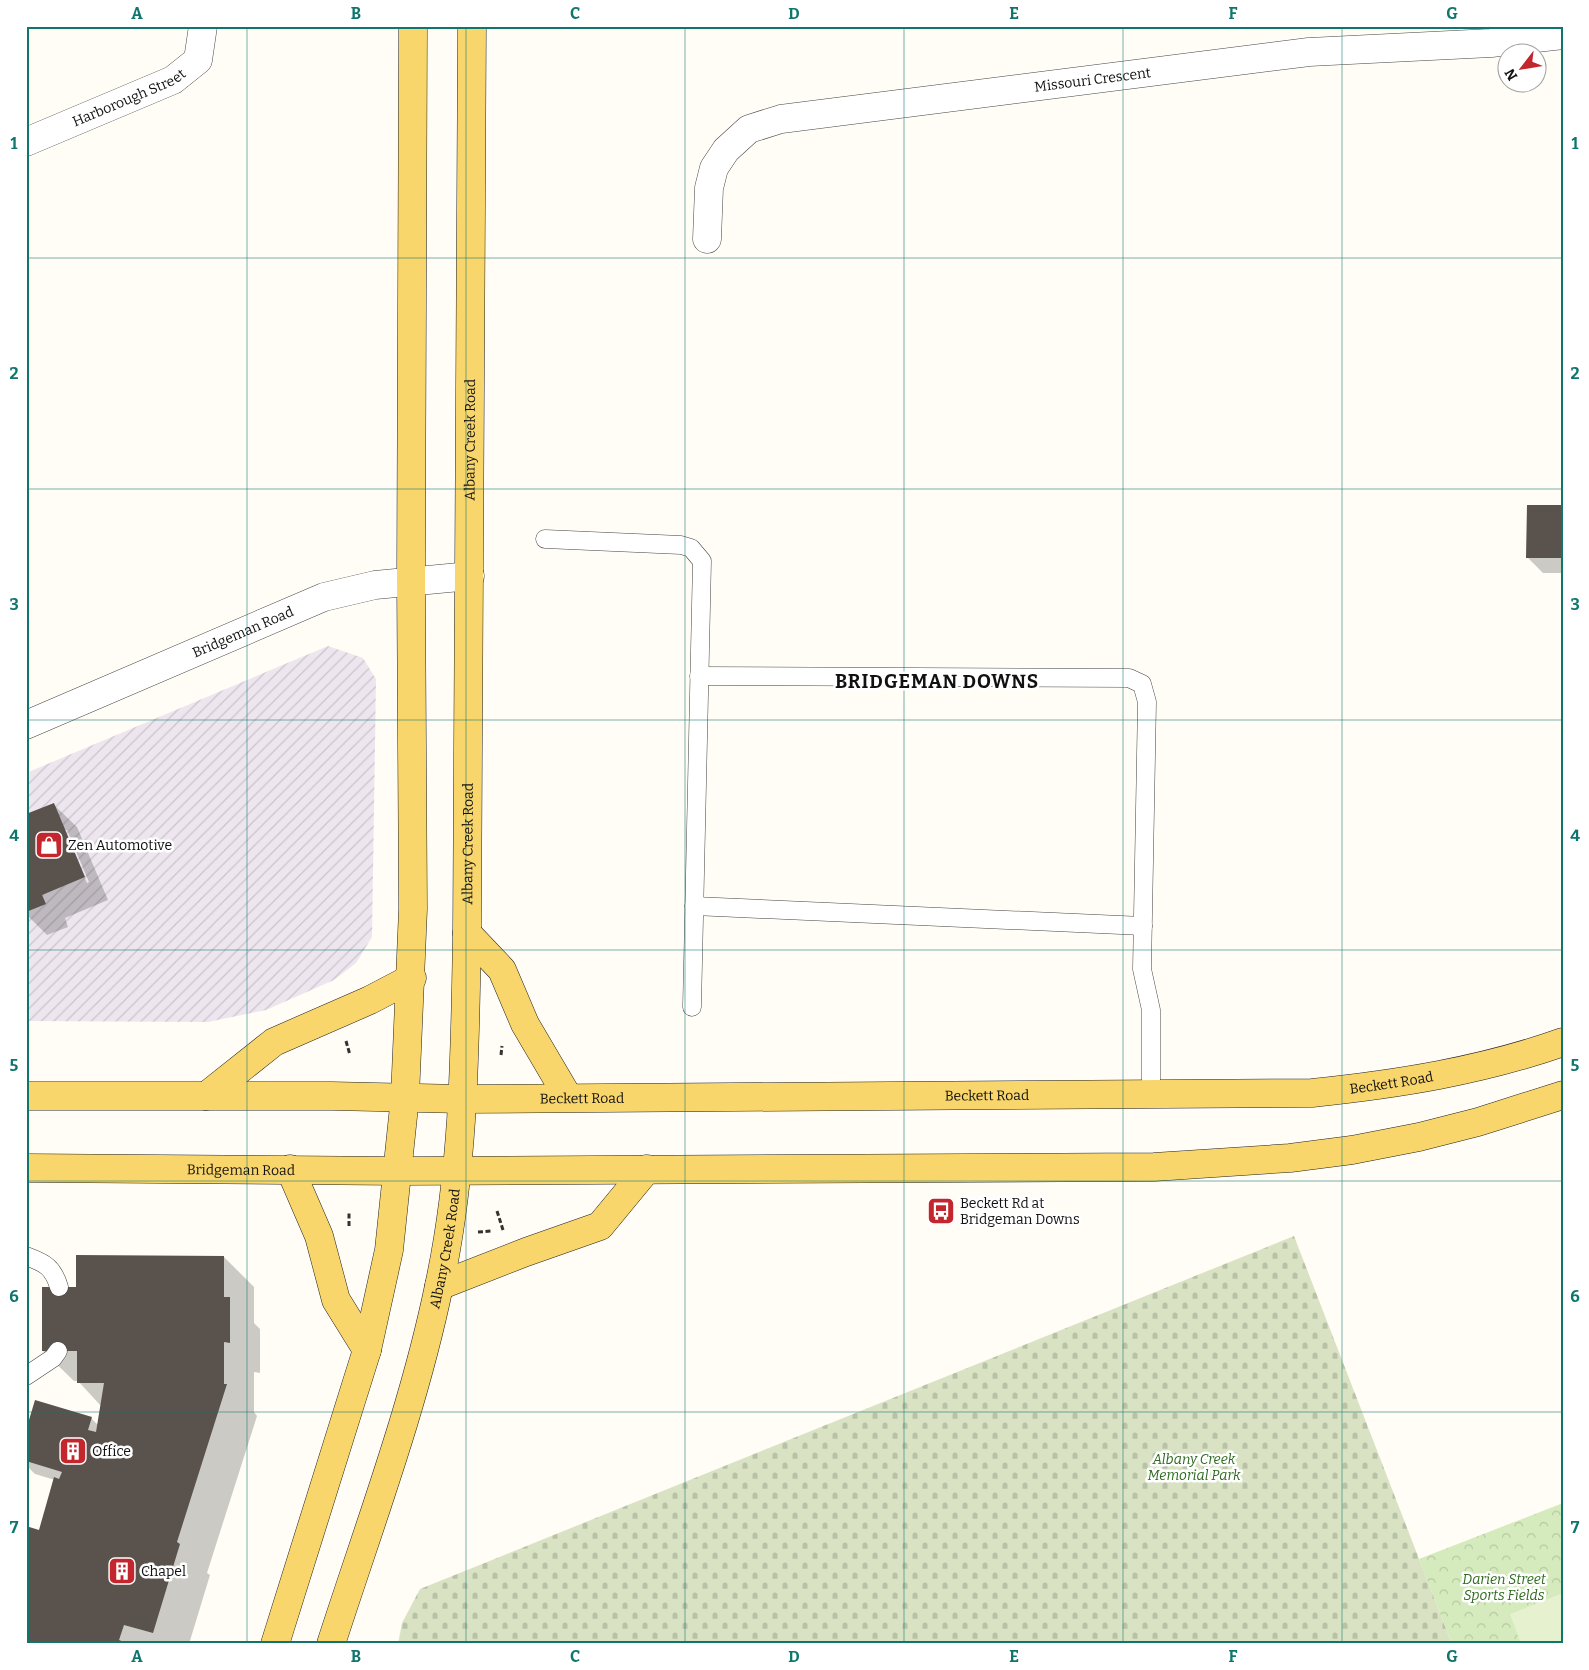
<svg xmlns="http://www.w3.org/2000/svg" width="1589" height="1670" font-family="Bitter,serif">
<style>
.industrial{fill:url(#industrial-furrows)}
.cemetery{fill:url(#cemetery-stones)}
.park{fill:url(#park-crowns)}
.pitch{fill:#e6f2cf}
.shadow{fill:#0003;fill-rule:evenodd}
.building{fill:#5a524d}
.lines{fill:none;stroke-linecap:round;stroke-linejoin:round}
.service-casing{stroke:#444;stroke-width:19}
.minor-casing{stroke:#444;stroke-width:29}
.primary-casing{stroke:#222;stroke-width:29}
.path{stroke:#333;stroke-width:3;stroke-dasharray:5 2.5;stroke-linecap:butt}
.service{stroke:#fff;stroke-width:18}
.minor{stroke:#fff;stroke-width:28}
.primary{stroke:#f9d66b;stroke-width:28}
.grid{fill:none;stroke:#0f766e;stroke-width:1;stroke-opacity:0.55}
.labels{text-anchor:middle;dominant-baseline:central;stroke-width:5;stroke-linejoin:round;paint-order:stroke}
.street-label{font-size:14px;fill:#111;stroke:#fff}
.poi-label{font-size:14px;fill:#111;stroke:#fff;text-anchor:start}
.park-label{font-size:14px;font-style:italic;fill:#2f6b1f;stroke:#fff}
.district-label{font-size:19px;font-weight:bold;letter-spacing:1px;fill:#111;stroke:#fff}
.neatline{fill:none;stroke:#0f766e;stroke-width:2}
.grid-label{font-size:16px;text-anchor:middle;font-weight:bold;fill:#0f766e}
</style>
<defs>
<pattern id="industrial-furrows" width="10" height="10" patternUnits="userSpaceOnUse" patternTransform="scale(1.25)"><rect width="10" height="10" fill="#eee6ef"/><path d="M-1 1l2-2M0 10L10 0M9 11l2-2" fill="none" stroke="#cbc4cc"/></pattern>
<pattern id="cemetery-stones" width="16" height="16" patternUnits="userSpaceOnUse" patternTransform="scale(1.25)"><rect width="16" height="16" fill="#d9e3c4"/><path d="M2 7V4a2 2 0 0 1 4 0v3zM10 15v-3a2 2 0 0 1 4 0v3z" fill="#b9c2a7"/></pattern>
<pattern id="park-crowns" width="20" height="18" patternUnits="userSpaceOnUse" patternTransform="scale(1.25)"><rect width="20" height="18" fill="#d5ebbd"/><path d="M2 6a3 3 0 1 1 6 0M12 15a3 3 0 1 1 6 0" fill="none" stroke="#b6c8a1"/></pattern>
</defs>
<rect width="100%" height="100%" fill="#fffdf5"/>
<!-- industrial -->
<path class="industrial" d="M328,646L363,658L376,679L372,937L356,963L334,980L266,1010L208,1022L26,1021V773Z"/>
<!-- cemetery -->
<path class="cemetery" d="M1294,1236L1452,1644H398L402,1623L420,1589Z"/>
<!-- park -->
<path class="park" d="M1563,1503V1644H1452L1419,1559Z"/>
<!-- pitch -->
<path class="pitch" d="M1563,1593V1644H1521L1510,1614Z"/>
<!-- shadow -->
<g class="shadow">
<path d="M1563,506V573H1543L1527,557Z"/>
<path d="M53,804L77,827L108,900L65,918L68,927L47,935L26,914V816ZM64,830H67L89,882L87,883Z"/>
<path d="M224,1257L254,1287V1323L260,1329V1373L254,1372V1412L257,1416L207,1573L210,1575L189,1644H26L40,1531L55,1480L35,1474L26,1465V1434L91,1418L98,1425L101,1406L78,1381H74L43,1351L77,1288Z"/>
</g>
<!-- building -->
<g class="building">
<path d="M1527,505H1563V558H1526Z"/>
<path d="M54,803L85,877L42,895L46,904L26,912V814Z"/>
<path d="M76,1255L224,1256V1297H230V1343L224,1342V1384H227L177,1542L180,1544L153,1633L124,1625L119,1640L129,1644H26V1526L39,1530L54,1477L59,1479L62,1472L26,1461V1430L35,1400L92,1417L88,1430L96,1432L104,1383H77V1351H42V1287H76Z"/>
</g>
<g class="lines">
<!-- service casing -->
<g class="service-casing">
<g id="service">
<path d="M545,539L681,545L691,548L702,561L692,1007"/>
<path d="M699,676L1129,678L1142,684L1147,702L1142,969L1151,1010V1093"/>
<path d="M694,906L1143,926"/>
<path d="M26,1256C45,1263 53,1267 59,1287"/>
<path d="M26,1376L53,1358L58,1351"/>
</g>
</g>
<!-- minor casing -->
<g class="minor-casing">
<g id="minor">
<path id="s1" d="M26,142L173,80L198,60L203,26"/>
<path id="s2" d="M707,239L709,188L714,168L726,150L749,129L781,119L1309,52L1491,43L1563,35"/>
<path id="s3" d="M26,725L324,597L375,585L470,576"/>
</g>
</g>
<!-- primary casing -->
<g class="primary-casing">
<g id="primary">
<path d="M467,933L502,970L525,1024L568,1097"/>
<path id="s4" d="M26,1096H332L462,1099L1312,1093C1398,1084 1481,1071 1563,1042"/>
<path d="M206,1096L274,1042L370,1000L412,978"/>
<path id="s5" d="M26,1168L399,1171L1154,1167L1290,1158L1352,1150L1419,1137L1478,1122L1563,1095"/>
<path d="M290,1169L319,1236L336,1300L367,1350"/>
<path d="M439,1286L526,1252L600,1226L647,1169"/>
<path d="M275,1644L367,1350L389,1250L405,1097L413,909L411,580L413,26"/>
<path id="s6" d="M331,1644C369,1526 414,1407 439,1286C464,1171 465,1051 467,933L472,26"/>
</g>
</g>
<!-- path -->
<g class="path">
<path d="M346,1041L350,1055"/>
<path d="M501,1055L502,1046"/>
<path d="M497,1211L503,1230"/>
<path d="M349,1226V1212"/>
<path d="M478,1232L492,1231"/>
</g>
<!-- service -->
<use href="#service" class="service"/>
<!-- minor -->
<use href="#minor" class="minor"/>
<!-- primary -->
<use href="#primary" class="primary"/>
</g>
<!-- grid -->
<path class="grid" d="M247,26V1644M466,26V1644M685,26V1644M904,26V1644M1123,26V1644M1342,26V1644M26,258H1563M26,489H1563M26,720H1563M26,950H1563M26,1181H1563M26,1412H1563"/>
<!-- icons -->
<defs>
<g id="shop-square" transform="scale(1.4375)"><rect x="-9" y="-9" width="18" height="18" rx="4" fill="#c4262e" stroke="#fff"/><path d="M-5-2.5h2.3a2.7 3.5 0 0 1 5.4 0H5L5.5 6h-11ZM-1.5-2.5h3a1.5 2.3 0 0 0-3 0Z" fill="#fff"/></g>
<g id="bus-square" transform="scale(1.4375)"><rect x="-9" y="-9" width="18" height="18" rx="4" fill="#c4262e" stroke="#fff"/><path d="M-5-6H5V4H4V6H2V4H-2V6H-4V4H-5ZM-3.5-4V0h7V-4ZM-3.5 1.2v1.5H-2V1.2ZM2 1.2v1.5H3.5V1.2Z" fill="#fff"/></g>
<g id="building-square" transform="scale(1.4375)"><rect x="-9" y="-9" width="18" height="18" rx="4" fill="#c4262e" stroke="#fff"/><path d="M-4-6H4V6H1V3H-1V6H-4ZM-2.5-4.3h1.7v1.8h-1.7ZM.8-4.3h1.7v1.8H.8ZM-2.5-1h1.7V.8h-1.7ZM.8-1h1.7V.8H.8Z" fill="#fff"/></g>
</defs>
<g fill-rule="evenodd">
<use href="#shop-square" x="49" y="845"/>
<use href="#bus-square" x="941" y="1211"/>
<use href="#building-square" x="73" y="1451"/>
<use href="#building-square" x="122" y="1571"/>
</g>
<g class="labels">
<!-- street labels -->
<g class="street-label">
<text stroke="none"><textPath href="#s2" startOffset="472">Missouri Crescent</textPath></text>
<text stroke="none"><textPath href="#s1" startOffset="112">Harborough Street</textPath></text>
<text stroke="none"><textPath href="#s6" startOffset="1222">Albany Creek Road</textPath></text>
<text stroke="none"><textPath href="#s3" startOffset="236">Bridgeman Road</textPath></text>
<text stroke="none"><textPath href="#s6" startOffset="818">Albany Creek Road</textPath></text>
<text stroke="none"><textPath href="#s4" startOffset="1366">Beckett Road</textPath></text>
<text stroke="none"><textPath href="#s4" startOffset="961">Beckett Road</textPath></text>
<text stroke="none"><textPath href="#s4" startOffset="556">Beckett Road</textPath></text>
<text stroke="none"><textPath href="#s5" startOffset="215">Bridgeman Road</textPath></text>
<text stroke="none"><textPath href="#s6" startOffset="412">Albany Creek Road</textPath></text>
</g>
<!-- poi labels -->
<g class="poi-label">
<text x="68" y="845">Zen Automotive</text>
<text x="960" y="1203">Beckett Rd at<tspan x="960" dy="16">Bridgeman Downs</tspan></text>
<text x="92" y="1451">Office</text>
<text x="141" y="1571">Chapel</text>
</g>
<!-- park labels -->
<g class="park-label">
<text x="1194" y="1459">Albany Creek<tspan x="1194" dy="16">Memorial Park</tspan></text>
<text x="1504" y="1579">Darien Street<tspan x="1504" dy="16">Sports Fields</tspan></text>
</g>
<!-- district labels -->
<g class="district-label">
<text x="937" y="681">BRIDGEMAN DOWNS</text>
</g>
</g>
<!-- border -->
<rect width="1589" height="1670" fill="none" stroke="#ffffff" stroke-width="55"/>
<!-- north arrow -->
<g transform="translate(1522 68) rotate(239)"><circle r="24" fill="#ffffff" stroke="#a0a0a0"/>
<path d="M0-4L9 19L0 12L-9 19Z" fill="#c4262e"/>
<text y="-8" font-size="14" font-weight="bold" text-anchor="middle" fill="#111111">N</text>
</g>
<rect x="28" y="28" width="1534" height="1614" class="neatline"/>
<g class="grid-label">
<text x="137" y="19">A</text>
<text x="356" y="19">B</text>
<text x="575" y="19">C</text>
<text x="794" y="19">D</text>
<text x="1014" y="19">E</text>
<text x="1233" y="19">F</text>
<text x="1452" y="19">G</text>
<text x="14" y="149">1</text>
<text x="1575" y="149">1</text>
<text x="14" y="379">2</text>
<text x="1575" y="379">2</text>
<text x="14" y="610">3</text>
<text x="1575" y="610">3</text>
<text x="14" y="841">4</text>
<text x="1575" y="841">4</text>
<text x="14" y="1071">5</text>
<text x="1575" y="1071">5</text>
<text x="14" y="1302">6</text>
<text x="1575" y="1302">6</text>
<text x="14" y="1533">7</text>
<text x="1575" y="1533">7</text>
<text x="137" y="1662">A</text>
<text x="356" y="1662">B</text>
<text x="575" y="1662">C</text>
<text x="794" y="1662">D</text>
<text x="1014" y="1662">E</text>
<text x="1233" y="1662">F</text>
<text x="1452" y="1662">G</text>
</g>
</svg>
